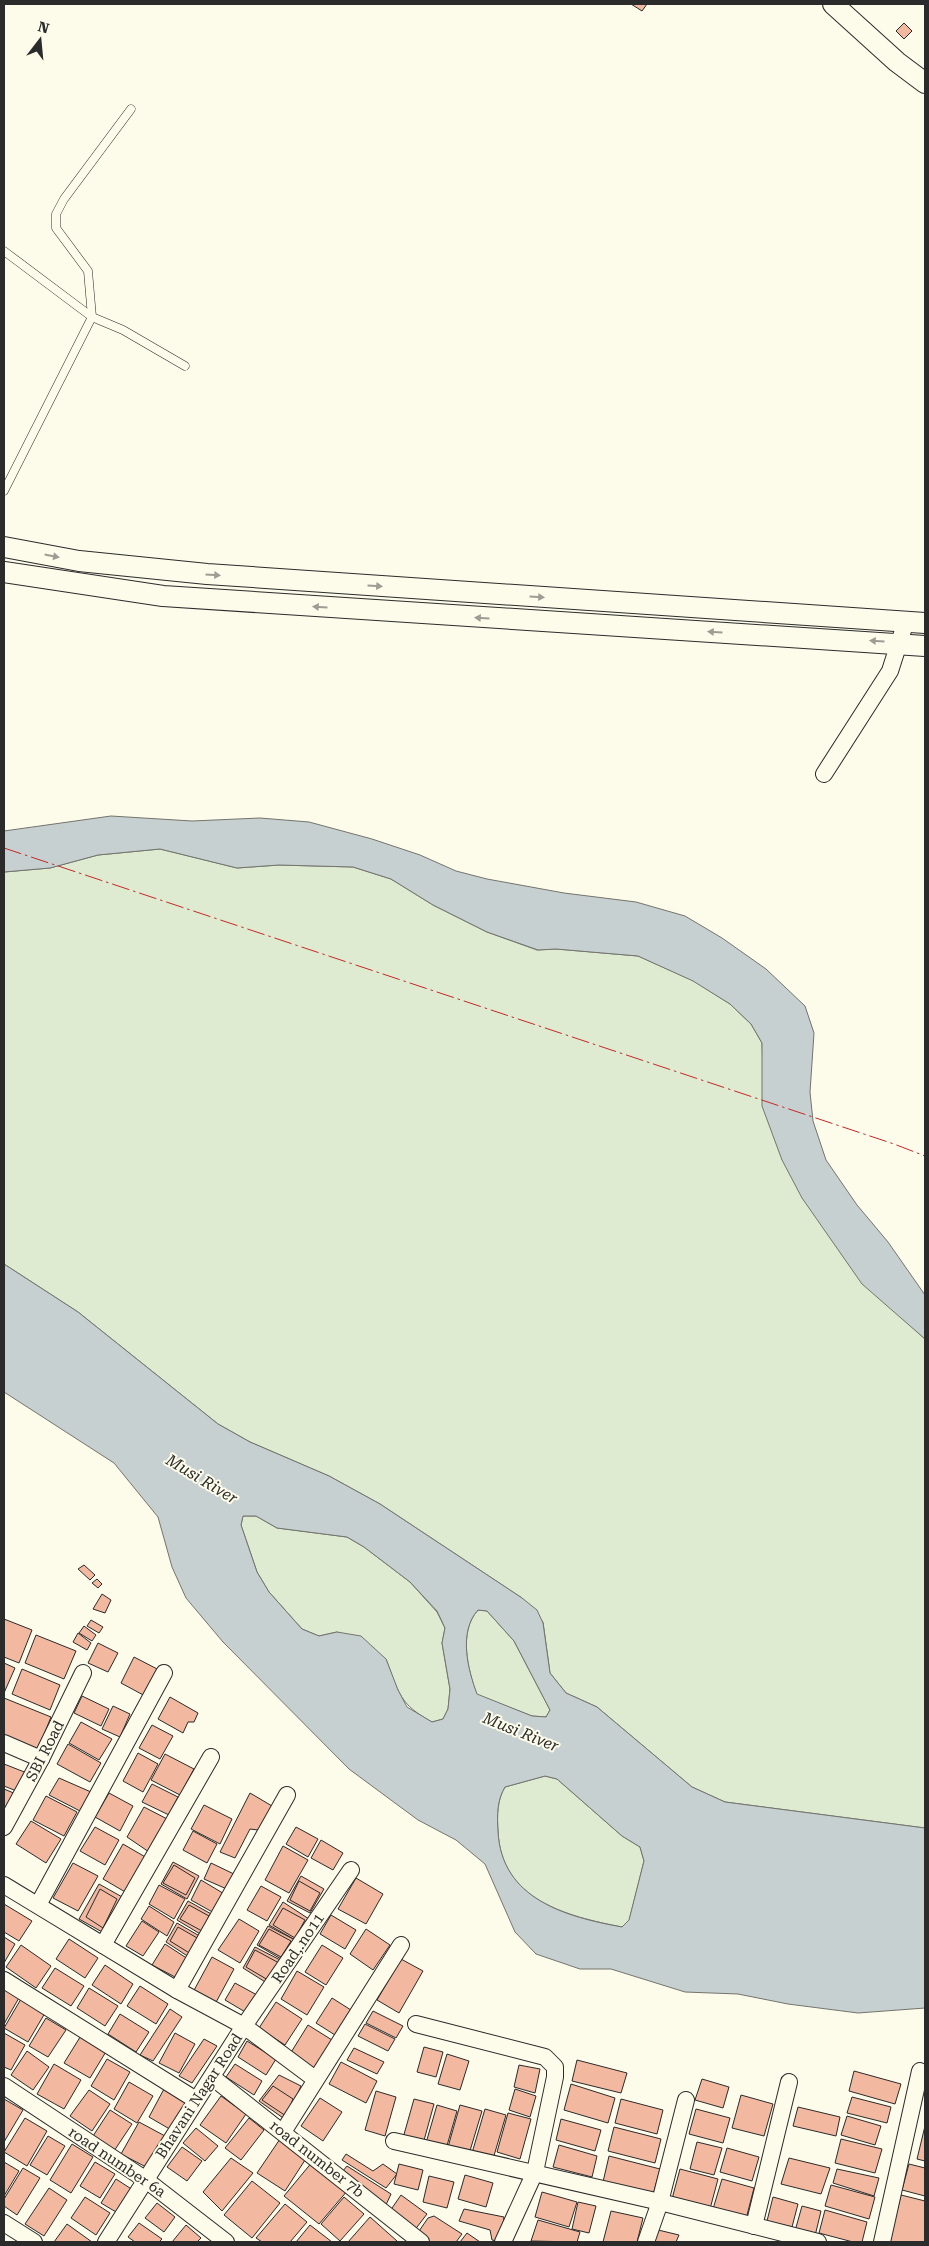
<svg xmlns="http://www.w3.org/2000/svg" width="929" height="2246" font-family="'Roboto Serif',serif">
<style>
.green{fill:#deebd1;stroke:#74746e}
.water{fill:#c7d0d0;stroke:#74746e;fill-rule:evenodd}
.building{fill:#f2b8a0;stroke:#2b2b2b}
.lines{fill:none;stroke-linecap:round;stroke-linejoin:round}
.service-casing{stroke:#2b2b2b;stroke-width:9}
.minor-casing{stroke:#2b2b2b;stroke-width:18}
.tertiary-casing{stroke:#2b2b2b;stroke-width:22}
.service{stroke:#fdfbea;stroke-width:8}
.minor{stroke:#fdfbea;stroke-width:16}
.tertiary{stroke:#fdfbea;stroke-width:20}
.power{stroke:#c62828;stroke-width:1;stroke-dasharray:18 4 2.5 4;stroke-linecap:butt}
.oneway{fill:#9e9d94}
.labels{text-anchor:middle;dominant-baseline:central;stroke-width:4;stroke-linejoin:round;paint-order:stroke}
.street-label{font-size:15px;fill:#2b2b2b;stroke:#fdfbea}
.water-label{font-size:16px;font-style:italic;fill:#2b2b2b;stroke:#fdfbea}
</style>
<rect width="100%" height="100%" fill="#fdfbea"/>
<!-- green -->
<g class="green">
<path d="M160,849L237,868L279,865L353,867L391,879L433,905L487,932L537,950L556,949L638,956L694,981L730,1004L751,1024L762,1043L763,1070L901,1317L925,1339V1828L725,1802L692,1787L597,1707L566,1693L550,1673L543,1622L522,1598L380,1504L329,1476L250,1442L218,1424L78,1312L4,1264V872L50,868L98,855Z"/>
<path d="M243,1516H256L277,1528L347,1537L364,1547L410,1582L437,1612L445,1628L442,1643L450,1689L448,1709L443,1719L432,1722C399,1704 399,1693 386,1659L337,1632L319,1636L302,1629L269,1592L257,1572L241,1525Z"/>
<path d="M478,1610L487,1611L514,1641L550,1710L546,1717L532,1716L477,1695C468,1670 458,1632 478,1610Z"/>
<path d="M545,1776L557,1779L622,1836L640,1847L644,1861L629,1921L622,1927C566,1916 501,1900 498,1831C497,1815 497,1800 505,1787Z"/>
</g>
<!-- water -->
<g class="water">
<path d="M111,816L192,821L260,818L309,822L372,839L420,855L456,871L487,879L564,893L636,902L685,916L722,938L766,969L805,1006L814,1033L810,1092L813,1121L826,1160L857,1205L888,1242L925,1295V1339L862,1284L802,1198L782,1160L762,1106V1043L751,1024L730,1004L693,981L638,956L556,949L538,950L487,932L433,905L391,879L353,867L279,865L237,868L160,849L98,855L50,868L4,872V831Z"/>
<path d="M4,1264L78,1312L218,1424L250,1442L329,1476L380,1504L522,1598L537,1610L543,1623L550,1673L566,1693L597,1707L692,1787L725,1802L925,1828V2008L858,2013L788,2004L738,1994L685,1992L611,1969H580L536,1954L515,1932L485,1864L456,1840L418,1820L349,1769L223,1642L186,1598L172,1567L158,1517L114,1463L4,1392ZM243,1516H256L277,1528L347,1537L364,1547L410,1582L437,1611L445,1628L442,1643L450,1689L448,1709L443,1719L432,1722L407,1707L398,1690L386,1659L361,1636L337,1632L319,1636L302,1629L269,1592L257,1572L241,1525ZM478,1610L487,1611L514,1641L550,1710L546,1717L532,1716L477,1694C468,1670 458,1632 478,1610ZM545,1776L557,1779L622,1836L640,1847L644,1861L629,1920L622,1927C566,1917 501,1899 498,1831C497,1815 497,1800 505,1787Z"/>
</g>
<!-- building -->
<g class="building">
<path d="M631,4H647L642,11Z"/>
<path d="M904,23L912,31L904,39L896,31Z"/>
<path d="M84,1565L95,1575L90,1580L78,1569Z"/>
<path d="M97,1579L102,1584L98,1588L92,1583Z"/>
<path d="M102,1594L111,1600L105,1613L93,1609Z"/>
<path d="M4,1619L32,1630L19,1663L4,1657Z"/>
<path d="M91,1620L103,1627L99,1633L87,1626Z"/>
<path d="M84,1626L96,1635L92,1641L79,1633Z"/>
<path d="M78,1633L91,1643L87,1650L73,1642Z"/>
<path d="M36,1635L76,1651L64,1679L25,1663Z"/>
<path d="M98,1643L118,1653L108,1672L88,1663Z"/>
<path d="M134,1657L161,1671L147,1697L121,1683Z"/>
<path d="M4,1663L15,1668L4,1693Z"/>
<path d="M22,1669L60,1685L50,1710L12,1694Z"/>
<path d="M82,1696L109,1709L101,1726L74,1713Z"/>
<path d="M170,1697L198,1713L194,1722H188L183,1733L158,1719Z"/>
<path d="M4,1698L51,1717L37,1752L4,1738Z"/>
<path d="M113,1706L130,1714L120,1737L102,1729Z"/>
<path d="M81,1722L112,1739L99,1760L69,1743Z"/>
<path d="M152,1725L173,1736L160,1759L139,1748Z"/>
<path d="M68,1744L101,1763L90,1782L57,1764Z"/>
<path d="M138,1753L158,1764L143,1792L123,1781Z"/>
<path d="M165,1754L194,1769L180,1795L151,1780Z"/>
<path d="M4,1764L27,1773L19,1792L4,1786Z"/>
<path d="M59,1778L91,1792L80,1811L49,1795Z"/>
<path d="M152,1784L178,1797L169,1815L142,1802Z"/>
<path d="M4,1789L16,1794L4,1812Z"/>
<path d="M109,1793L133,1806L120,1831L95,1817Z"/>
<path d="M250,1793L272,1806L258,1830L250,1829L235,1858L220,1852Z"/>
<path d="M46,1796L77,1812L64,1836L33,1820Z"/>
<path d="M204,1805L232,1819L220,1844L191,1829Z"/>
<path d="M144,1807L171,1821L152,1854L127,1837Z"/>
<path d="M31,1821L61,1839L46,1863L16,1844Z"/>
<path d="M95,1827L119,1840L105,1865L80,1851Z"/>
<path d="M296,1827L318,1839L308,1857L286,1844Z"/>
<path d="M193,1831L217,1844L207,1863L183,1850Z"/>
<path d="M321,1840L343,1853L333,1870L311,1858Z"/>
<path d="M123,1844L147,1858L127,1893L103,1879Z"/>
<path d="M283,1846L308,1860L289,1893L265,1880Z"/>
<path d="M173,1862L199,1876L187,1899L161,1884Z"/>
<path d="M73,1863L98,1876L78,1911L53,1898Z"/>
<path d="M211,1863L236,1875L229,1890L204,1879Z"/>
<path d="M174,1865L195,1878L186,1895L163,1883Z"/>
<path d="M301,1876L324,1889L310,1913L287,1901Z"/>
<path d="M356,1878L383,1894L366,1924L338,1909Z"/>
<path d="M201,1880L226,1895L216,1914L191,1900Z"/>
<path d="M299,1881L320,1893L310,1911L290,1900Z"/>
<path d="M99,1884L124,1898L104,1933L79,1919Z"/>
<path d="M159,1885L185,1899L174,1919L149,1904Z"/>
<path d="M261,1886L281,1897L267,1921L247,1910Z"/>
<path d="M100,1889L117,1899L103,1928L86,1917Z"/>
<path d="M188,1901L213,1915L202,1935L177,1920Z"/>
<path d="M283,1902L309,1919L297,1941L269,1925Z"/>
<path d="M4,1904L32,1921L19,1941L4,1932Z"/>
<path d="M189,1905L209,1916L202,1931L180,1919Z"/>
<path d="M149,1906L174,1922L167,1936L141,1919Z"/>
<path d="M283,1908L305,1920L295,1938L273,1925Z"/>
<path d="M331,1915L356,1930L345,1949L320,1934Z"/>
<path d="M239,1919L259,1931L240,1963L218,1950Z"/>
<path d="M142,1921L159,1932L143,1956L126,1946Z"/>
<path d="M177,1923L203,1938L192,1959L166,1942Z"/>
<path d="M268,1926L295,1940L281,1959L257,1945Z"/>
<path d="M178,1927L199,1939L191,1954L170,1941Z"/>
<path d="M269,1929L291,1941L281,1957L259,1945Z"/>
<path d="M366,1929L390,1945L373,1970L350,1954Z"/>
<path d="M4,1937L15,1944L4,1963Z"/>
<path d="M69,1939L98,1958L85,1978L56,1959Z"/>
<path d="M165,1944L191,1961L177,1978L152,1965Z"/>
<path d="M21,1945L51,1966L36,1988L6,1967Z"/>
<path d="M322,1945L343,1958L326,1985L305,1972Z"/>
<path d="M255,1947L284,1962L270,1985L243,1968Z"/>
<path d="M255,1950L279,1963L268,1980L246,1967Z"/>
<path d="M212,1957L234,1969L214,2006L192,1994Z"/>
<path d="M401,1959L423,1971L399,2013L377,2000Z"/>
<path d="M105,1965L133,1984L121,2004L92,1985Z"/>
<path d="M55,1968L84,1986L71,2006L42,1988Z"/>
<path d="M297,1971L324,1987L307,2015L281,1999Z"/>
<path d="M235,1983L257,1995L247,2013L225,2000Z"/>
<path d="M140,1986L168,2004L156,2024L127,2006Z"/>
<path d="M4,1987L20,1996L4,2024Z"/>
<path d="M89,1988L118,2006L105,2026L77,2008Z"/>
<path d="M332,1998L351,2010L335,2035L316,2023Z"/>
<path d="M21,1999L45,2013L28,2042L4,2028Z"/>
<path d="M276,2002L302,2019L285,2045L259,2028Z"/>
<path d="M170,2009L182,2017L153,2061L140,2055Z"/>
<path d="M373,2011L403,2026L396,2038L366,2023Z"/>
<path d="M120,2014L149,2032L136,2052L108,2034Z"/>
<path d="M46,2018L66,2030L48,2057L29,2046Z"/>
<path d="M365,2024L395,2039L388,2051L358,2036Z"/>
<path d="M308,2025L332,2040L315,2069L290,2054Z"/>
<path d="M4,2033L25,2045L11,2070L4,2067Z"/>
<path d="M175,2033L195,2044L179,2073L159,2063Z"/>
<path d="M82,2034L107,2050L90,2078L64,2063Z"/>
<path d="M204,2039L217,2046L192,2083L179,2076Z"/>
<path d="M247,2041L276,2059L266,2075L238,2057Z"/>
<path d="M424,2047L443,2052L436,2077L417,2072Z"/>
<path d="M354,2048L384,2062L377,2074L347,2060Z"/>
<path d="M27,2051L49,2067L33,2090L11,2075Z"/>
<path d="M447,2054L469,2061L460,2090L438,2084Z"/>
<path d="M107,2059L130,2072L114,2100L91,2086Z"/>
<path d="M577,2060L627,2073L621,2093L572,2081Z"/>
<path d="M341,2062L377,2081L366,2103L329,2084Z"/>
<path d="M54,2064L81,2080L64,2109L37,2094Z"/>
<path d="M235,2064L262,2081L254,2095L226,2077Z"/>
<path d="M519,2065L540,2069L535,2093L514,2087Z"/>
<path d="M854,2071L901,2084L895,2104L849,2091Z"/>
<path d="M279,2075L301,2086L286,2120L259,2101Z"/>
<path d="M702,2079L729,2087L723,2108L695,2100Z"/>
<path d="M129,2082L153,2096L137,2123L114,2109Z"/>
<path d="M571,2084L615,2098L608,2123L564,2110Z"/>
<path d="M273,2086L293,2099L286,2116L262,2100Z"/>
<path d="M164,2089L189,2102L173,2131L149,2117Z"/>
<path d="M515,2089L536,2096L530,2117L509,2110Z"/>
<path d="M89,2090L110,2104L92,2131L70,2116Z"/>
<path d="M376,2091L396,2097L385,2136L365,2130Z"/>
<path d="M741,2095L773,2104L764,2136L732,2128Z"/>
<path d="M221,2096L246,2114L226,2143L200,2125Z"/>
<path d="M852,2097L891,2107L887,2123L847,2113Z"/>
<path d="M320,2098L342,2112L323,2141L301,2126Z"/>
<path d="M4,2099L23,2110L4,2142Z"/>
<path d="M414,2099L434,2104L423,2144L403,2138Z"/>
<path d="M621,2099L663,2110L657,2134L615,2123Z"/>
<path d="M437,2105L457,2111L446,2149L426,2143Z"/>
<path d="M460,2105L482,2111L469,2154L448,2147Z"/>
<path d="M798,2107L840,2117L836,2136L793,2126Z"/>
<path d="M485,2109L506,2115L493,2159L472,2153Z"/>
<path d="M696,2109L730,2118L723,2143L689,2134Z"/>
<path d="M110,2110L132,2124L114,2151L93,2136Z"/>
<path d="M508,2113L531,2119L520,2159L497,2152Z"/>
<path d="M847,2116L881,2126L875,2145L841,2135Z"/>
<path d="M25,2118L47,2131L27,2166L4,2152Z"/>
<path d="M249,2118L264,2130L241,2160L225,2148Z"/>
<path d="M561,2119L601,2130L595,2151L556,2140Z"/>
<path d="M139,2122L165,2136L148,2168L121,2154Z"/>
<path d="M925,2126V2161L917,2159Z"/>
<path d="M614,2127L661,2139L655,2163L608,2151Z"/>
<path d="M196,2128L218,2146L205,2161L183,2143Z"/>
<path d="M48,2136L65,2146L47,2175L30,2165Z"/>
<path d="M280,2139L307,2157L285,2191L257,2173Z"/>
<path d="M841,2139L882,2149L875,2173L835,2163Z"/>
<path d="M697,2142L722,2148L714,2175L690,2169Z"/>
<path d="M72,2144L93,2157L71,2193L50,2180Z"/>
<path d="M559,2145L597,2156L592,2177L553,2167Z"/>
<path d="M182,2147L202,2161L187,2181L167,2167Z"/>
<path d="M727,2148L759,2157L752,2181L720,2172Z"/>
<path d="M346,2154L373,2171L383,2164L397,2174L386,2188L342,2160Z"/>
<path d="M609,2156L660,2169L653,2195L603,2182Z"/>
<path d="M231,2158L253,2173L222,2211L203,2192Z"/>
<path d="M789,2158L830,2168L821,2194L781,2184Z"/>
<path d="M313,2161L348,2190L319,2224L284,2196Z"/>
<path d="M4,2162L19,2171L4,2196Z"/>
<path d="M95,2162L115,2174L100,2198L80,2186Z"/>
<path d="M399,2164L423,2170L418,2190L394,2184Z"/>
<path d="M909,2164L925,2168V2196L902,2190Z"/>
<path d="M347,2166L391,2194L385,2207L342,2172Z"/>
<path d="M23,2168L40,2178L17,2215L4,2206V2199Z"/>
<path d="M680,2169L718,2179L710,2209L672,2199Z"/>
<path d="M837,2169L879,2178L874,2196L833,2183Z"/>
<path d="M465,2175L493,2183L486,2207L458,2199Z"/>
<path d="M429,2176L454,2182L447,2208L423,2202Z"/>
<path d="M116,2179L136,2192L121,2215L101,2203Z"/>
<path d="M722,2179L754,2188L746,2219L713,2209Z"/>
<path d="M252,2181L280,2203L252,2238L224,2215Z"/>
<path d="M831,2185L875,2197L869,2219L825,2206Z"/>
<path d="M49,2188L67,2200L44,2236L25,2224Z"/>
<path d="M542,2192L577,2202L569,2227L535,2217Z"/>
<path d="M401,2195L427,2214L414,2231L390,2211Z"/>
<path d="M901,2195L925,2201V2242H889Z"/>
<path d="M85,2197L110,2213L96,2235L71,2218Z"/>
<path d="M344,2197L364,2214L340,2241L321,2224Z"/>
<path d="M773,2197L798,2204L792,2227L767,2221Z"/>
<path d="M578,2202L596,2206L589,2233L572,2229Z"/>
<path d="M157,2203L175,2217L164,2232L145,2218Z"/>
<path d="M285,2204L307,2222L290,2242H262L256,2238Z"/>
<path d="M802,2206L821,2211L815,2236L795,2231Z"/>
<path d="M464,2209L504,2217L501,2242L492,2240L490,2230L459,2221Z"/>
<path d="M825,2210L867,2222L862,2242H853L819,2233Z"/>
<path d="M611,2211L643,2218L637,2242H603Z"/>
<path d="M434,2216L462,2234L456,2242H430L417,2234L428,2218Z"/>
<path d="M370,2217L397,2241L396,2242H348Z"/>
<path d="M538,2220L580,2232L577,2242L531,2241Z"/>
<path d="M139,2223L162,2239L159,2242H135L128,2237Z"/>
<path d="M67,2224L92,2242H54Z"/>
<path d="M186,2225L201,2238L197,2242H172Z"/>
<path d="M310,2225L332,2242H296Z"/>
<path d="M654,2229L679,2235L676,2242H650Z"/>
<path d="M467,2233L480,2242H460Z"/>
</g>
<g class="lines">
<!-- service casing -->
<g class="service-casing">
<g id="service">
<path d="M4,251L92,317L123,330L185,366"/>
<path d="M4,491L92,317L88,271L56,228V214L64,199L131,109"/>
</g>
</g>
<!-- minor casing -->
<g class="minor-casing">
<g id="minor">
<path d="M824,774L890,671L906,621"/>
<path d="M4,1743L41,1759"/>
<path d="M4,1827L41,1759L83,1673"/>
<path d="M4,1885L177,1990L244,2026L315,2079"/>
<path d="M38,1905L164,1673"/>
<path d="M103,1945L211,1757"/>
<path d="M4,1980L196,2100"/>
<path d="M177,1990L287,1795"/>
<path d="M416,2024L545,2057L555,2067V2077L535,2172L503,2242"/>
<path d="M212,2077L421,2242"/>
<path d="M4,2086L146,2180L226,2242"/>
<path d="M283,2132L401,1945"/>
<path d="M394,2141L660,2202L818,2242"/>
<path d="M4,2223L34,2242"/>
<path d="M754,2226L789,2082"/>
<path d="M106,2242L244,2026L351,1870"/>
<path d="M646,2242L660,2202L686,2100"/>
<path d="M882,2242L920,2071"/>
</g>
</g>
<!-- tertiary casing -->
<g class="tertiary-casing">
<g id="tertiary">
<path d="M833,4L897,62L925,83"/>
<path d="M4,547L79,561L207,574L925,623"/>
<path d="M4,572L163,596L925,646"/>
</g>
</g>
<!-- service -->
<use href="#service" class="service"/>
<!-- minor -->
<use href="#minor" class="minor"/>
<!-- tertiary -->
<use href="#tertiary" class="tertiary"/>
<!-- power -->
<path class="power" d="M4,848L894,1144L925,1156"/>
</g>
<!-- one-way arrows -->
<defs><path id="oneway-solid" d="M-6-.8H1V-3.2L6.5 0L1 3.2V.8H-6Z" transform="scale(1.25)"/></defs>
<g class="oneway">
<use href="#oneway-solid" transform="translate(52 556) rotate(11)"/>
<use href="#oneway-solid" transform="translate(213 575) rotate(4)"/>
<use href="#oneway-solid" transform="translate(375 586) rotate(4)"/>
<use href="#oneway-solid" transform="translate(537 597) rotate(3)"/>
<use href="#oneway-solid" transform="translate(320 607) rotate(-176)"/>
<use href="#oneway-solid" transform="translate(482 618) rotate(-176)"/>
<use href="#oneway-solid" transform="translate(715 632) rotate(-177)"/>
<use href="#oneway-solid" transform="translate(877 641) rotate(-177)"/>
</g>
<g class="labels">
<!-- street labels -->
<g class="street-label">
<text transform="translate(45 1751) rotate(-63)">SBI Road</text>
<text transform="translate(298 1948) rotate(-56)">Road,.no11</text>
<text transform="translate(199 2096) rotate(-57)">Bhavani Nagar Road</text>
<text transform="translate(317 2159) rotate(38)">road number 7b</text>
<text transform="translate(117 2162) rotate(34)">road number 6a</text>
</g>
<!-- water labels -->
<g class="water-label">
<text transform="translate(202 1479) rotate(31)">Musi River</text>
<text transform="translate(521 1732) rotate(22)">Musi River</text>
</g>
</g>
<!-- border -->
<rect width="929" height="2246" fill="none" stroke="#2b2b2b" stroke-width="10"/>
<!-- north arrow -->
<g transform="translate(40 40) rotate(16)" stroke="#fdfbea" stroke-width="4" paint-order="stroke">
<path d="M0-4L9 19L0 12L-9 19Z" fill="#2b2b2b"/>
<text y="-8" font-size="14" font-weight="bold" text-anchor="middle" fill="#2b2b2b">N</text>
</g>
</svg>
